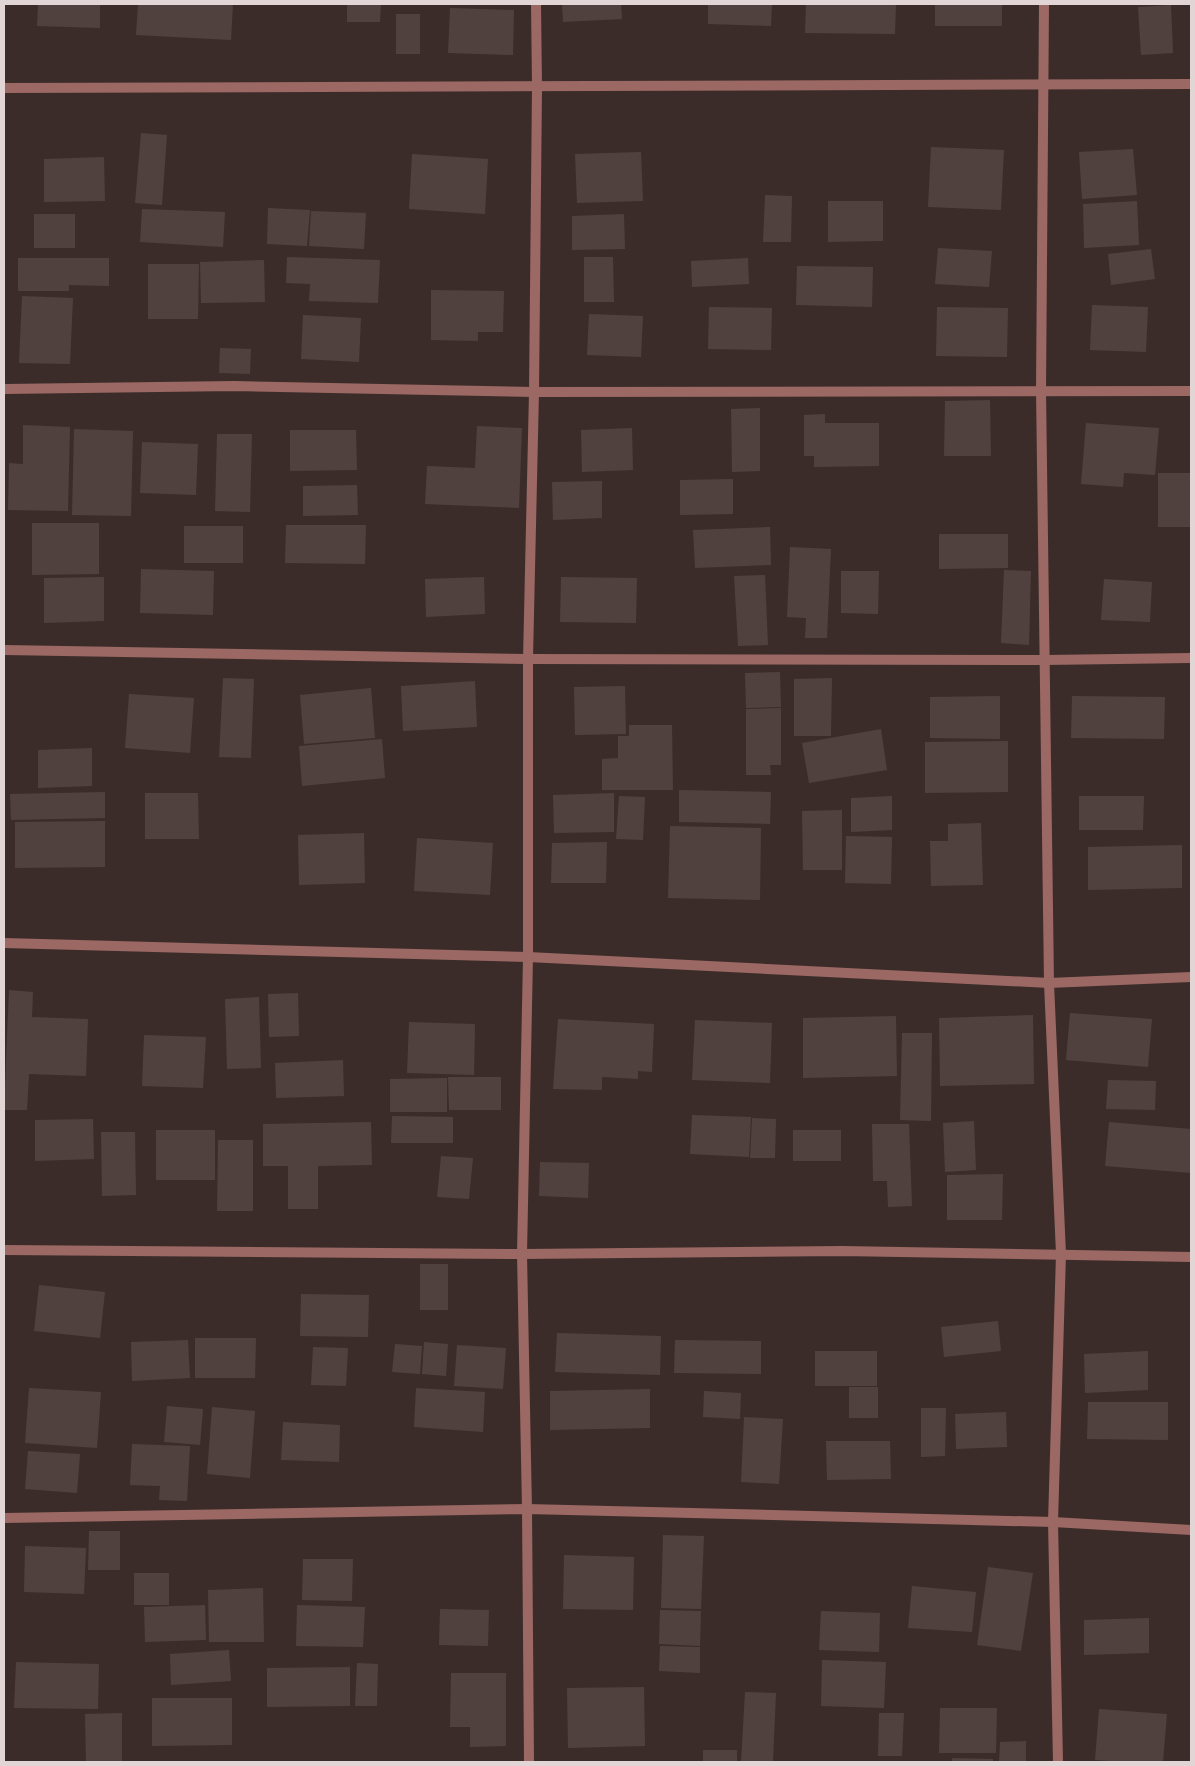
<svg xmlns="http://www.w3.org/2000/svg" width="1195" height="1766" font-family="'Exo 2',sans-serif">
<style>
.building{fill:#51413e}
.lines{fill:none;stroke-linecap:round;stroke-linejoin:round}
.street{stroke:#9b6863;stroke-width:10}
</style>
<rect width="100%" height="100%" fill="#3b2c2a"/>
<!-- building -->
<g class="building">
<path d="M38,4H100V28L37,26Z"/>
<path d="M138,4H233L231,40L136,35Z"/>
<path d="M347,4H381L380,22H347Z"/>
<path d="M562,4H621L622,19L563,22Z"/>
<path d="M708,4H772L771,26L708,24Z"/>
<path d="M806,4H896L895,34L805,33Z"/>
<rect x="935" y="4" width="67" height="22"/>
<path d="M1171,5L1173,53L1141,55L1138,7Z"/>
<path d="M450,8L514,10L513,55L448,53Z"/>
<rect x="396" y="14" width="24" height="40"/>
<path d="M141,133L167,135L162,205L135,203Z"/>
<path d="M931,147L1004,150L1001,210L928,207Z"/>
<path d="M1133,149L1137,195L1082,199L1079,152Z"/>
<path d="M641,152L643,201L577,203L575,154Z"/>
<path d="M412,154L488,159L485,214L409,209Z"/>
<path d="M104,157L105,201L44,202V159Z"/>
<path d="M765,195L792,196L791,242H763Z"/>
<path d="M828,201H883V241L828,242Z"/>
<path d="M1137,201L1139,245L1084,248L1083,204Z"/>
<path d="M268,208L310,210L307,246L267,244Z"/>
<path d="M142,209L225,212L223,247L140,242Z"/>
<path d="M311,211L366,213L364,249L309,246Z"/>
<rect x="34" y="214" width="41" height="34"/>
<path d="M624,214L625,249L572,250V216Z"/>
<path d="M938,248L992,251L989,287L935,284Z"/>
<path d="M1151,249L1155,279L1111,285L1108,254Z"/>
<path d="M287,257L380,260L378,303L309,301L310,284L286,283Z"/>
<path d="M584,257H613L614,302H584Z"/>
<path d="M18,258H109V286L69,285V291H18Z"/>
<path d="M748,258L749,284L692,287L691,261Z"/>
<path d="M264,260L265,302L201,303L200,262Z"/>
<path d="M148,264H199L198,319H148Z"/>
<path d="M797,266L873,267L872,307L796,305Z"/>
<path d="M431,290L504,291L503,332H478V341L431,340Z"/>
<path d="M22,296L73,298L70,364L19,363Z"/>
<path d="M1092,305L1148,307L1146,352L1090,350Z"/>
<path d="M709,307L772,308L771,350L708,349Z"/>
<path d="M937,307L1008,308L1007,357L936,356Z"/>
<path d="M589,314L643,316L641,357L587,355Z"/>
<path d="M303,315L361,318L359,362L301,359Z"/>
<path d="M220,348L251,349L250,374L219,373Z"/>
<path d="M990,400L991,456H944L945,401Z"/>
<path d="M760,408V471L732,472L731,409Z"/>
<path d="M825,414V423H879V466L814,467V456H804V415Z"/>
<path d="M1086,423L1159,428L1155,475L1124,473L1123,487L1081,484Z"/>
<path d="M23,425L70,427L68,511L8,510L9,463L23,464Z"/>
<path d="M477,426L522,428L519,508L425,504L427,466L475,468Z"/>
<path d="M632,428L633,470L582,472L581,430Z"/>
<path d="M74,429L133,431L131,516L72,515Z"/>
<path d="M290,430H356L357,470L290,471Z"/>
<path d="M217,434H252L250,512L215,511Z"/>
<path d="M142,442L198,444L196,495L140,493Z"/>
<rect x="1158" y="473" width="33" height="54"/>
<path d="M733,479V514L680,515V480Z"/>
<path d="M602,481V518L553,520L552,482Z"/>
<path d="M357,485L358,515L303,516V486Z"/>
<path d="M32,523H99V574L32,575Z"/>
<path d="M286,525H366L365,564L285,563Z"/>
<rect x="184" y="526" width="59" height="37"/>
<path d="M770,527L771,565L695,568L693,530Z"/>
<path d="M939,534H1008V568L939,569Z"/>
<path d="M790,547L831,549L827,638H805L806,618L787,617Z"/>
<path d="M141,569L214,571L213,615L140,613Z"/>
<path d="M1004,570L1031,571L1029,645L1001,643Z"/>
<path d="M841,571H879L878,614L841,613Z"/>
<path d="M765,575L768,645L738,646L734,576Z"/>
<path d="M104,577V621L44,623V578Z"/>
<path d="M484,577L485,614L426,617L425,579Z"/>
<path d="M561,577L637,578L636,623L560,622Z"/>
<path d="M1104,579L1152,582L1150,622L1101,620Z"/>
<path d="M780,672L781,707L746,708L745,673Z"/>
<path d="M223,678L254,679L251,758L219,757Z"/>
<path d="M832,678L831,736H794V679Z"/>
<path d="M475,681L477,727L403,731L401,686Z"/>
<path d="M625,686L626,734L575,735L574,687Z"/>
<path d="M371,688L375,738L304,744L300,695Z"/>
<path d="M129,694L194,698L190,753L125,748Z"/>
<path d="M1000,696V739L930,738V697Z"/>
<path d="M1072,696L1165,697L1164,739L1071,738Z"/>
<path d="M781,708V765H770L771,775H746V709Z"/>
<path d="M629,725H672L673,790H602V759L618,758V736H629Z"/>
<path d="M881,729L887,770L809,783L802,743Z"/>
<path d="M382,739L385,778L302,786L299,746Z"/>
<path d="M1008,741V792L925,793V742Z"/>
<path d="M92,748V786L38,788V750Z"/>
<path d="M679,790L771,792L770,824L679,822Z"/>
<path d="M105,792V818L11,820L10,794Z"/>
<path d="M145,793H198L199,839H145Z"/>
<path d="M614,793V832L554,833L553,795Z"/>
<path d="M619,796L645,797L643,840L616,839Z"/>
<path d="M892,796V830L851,832V798Z"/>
<path d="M1079,796H1144L1143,830H1079Z"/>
<path d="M842,810V870H803L802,811Z"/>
<path d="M105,821V867L15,868V822Z"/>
<path d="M981,823L983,885L931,886L930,841H948V824Z"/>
<path d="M670,826L761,828L760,900L668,898Z"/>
<path d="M364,833L365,883L299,885L298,835Z"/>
<path d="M846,836L892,837L891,884L845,883Z"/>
<path d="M417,838L493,843L490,895L414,891Z"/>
<path d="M607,842L606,883H551L552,843Z"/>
<path d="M1182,845V888L1088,890V847Z"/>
<path d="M9,990L33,992L32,1017L88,1019L86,1076L29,1074L27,1110H4Z"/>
<path d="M298,993L299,1036L269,1037L268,994Z"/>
<path d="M259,997L261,1068L227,1069L225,999Z"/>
<path d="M1070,1013L1152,1019L1148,1067L1066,1060Z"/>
<path d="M1033,1015L1034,1084L940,1086L939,1018Z"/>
<path d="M896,1016L897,1076L803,1078V1018Z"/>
<path d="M558,1019L654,1024L652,1072L638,1071V1079L602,1077V1090L553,1089Z"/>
<path d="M695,1020L772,1023L770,1083L692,1080Z"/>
<path d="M409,1022L475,1024L474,1075L407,1073Z"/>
<path d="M902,1033H932L931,1121L900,1120Z"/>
<path d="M144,1035L206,1037L203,1088L142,1086Z"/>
<path d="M343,1060L344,1096L276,1098L275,1063Z"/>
<path d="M448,1077H501V1110H449Z"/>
<path d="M447,1078V1112H390V1079Z"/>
<path d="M1108,1080L1156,1081L1155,1110L1106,1109Z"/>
<path d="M692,1115L751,1117L749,1157L690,1154Z"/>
<path d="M392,1116L453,1117V1143H391Z"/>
<path d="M752,1118L776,1119L775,1158H750Z"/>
<path d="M93,1119L94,1159L35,1161V1120Z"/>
<path d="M974,1121L976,1170L945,1172L943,1123Z"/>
<path d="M371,1122L372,1165L318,1166V1209H288V1166H263V1124Z"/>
<path d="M1109,1122L1191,1129V1173L1105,1166Z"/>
<path d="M872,1124H909L912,1206L888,1207L887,1181H873Z"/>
<rect x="156" y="1130" width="59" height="50"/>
<rect x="793" y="1130" width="48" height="31"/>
<path d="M101,1132H135L136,1195L102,1196Z"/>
<path d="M218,1140H253V1211H217Z"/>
<path d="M441,1156L473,1158L469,1199L437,1197Z"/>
<path d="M540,1162L589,1163L588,1198L539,1196Z"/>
<path d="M1003,1174L1002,1220H947V1175Z"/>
<rect x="420" y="1264" width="28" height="46"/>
<path d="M39,1285L105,1292L100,1338L34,1331Z"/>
<path d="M301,1294L369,1295L368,1337L300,1336Z"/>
<path d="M998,1321L1001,1351L944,1357L941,1327Z"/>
<path d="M557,1333L661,1336L660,1375L555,1372Z"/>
<path d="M195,1338H256L255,1378H195Z"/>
<path d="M188,1340L190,1378L132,1381L131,1342Z"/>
<path d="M675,1340L761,1341V1374L674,1373Z"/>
<path d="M424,1342L448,1344L446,1376L422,1374Z"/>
<path d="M395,1344L422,1346L420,1374L392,1372Z"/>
<path d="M457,1345L506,1348L503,1389L454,1386Z"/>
<path d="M313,1347L348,1348L346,1386L311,1385Z"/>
<rect x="815" y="1351" width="62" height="35"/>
<path d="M1148,1351V1390L1085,1393L1084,1354Z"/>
<rect x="849" y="1387" width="29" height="31"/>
<path d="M29,1388L101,1392L97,1448L25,1443Z"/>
<path d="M416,1388L485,1392L483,1432L414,1427Z"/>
<path d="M650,1389V1428L550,1430V1391Z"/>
<path d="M704,1391L741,1393L740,1419L703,1417Z"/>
<path d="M1088,1402H1168V1440L1087,1439Z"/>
<path d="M167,1406L203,1409L200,1445L164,1442Z"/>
<path d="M212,1407L255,1411L250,1478L207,1474Z"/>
<path d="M921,1408H946L945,1456L921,1457Z"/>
<path d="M1006,1412L1007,1447L956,1449L955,1414Z"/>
<path d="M744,1417L783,1419L779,1484L741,1482Z"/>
<path d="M283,1422L340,1425L339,1462L281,1460Z"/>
<path d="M826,1441H890L891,1479L827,1480Z"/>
<path d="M132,1444L190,1446L187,1501L159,1500L160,1486L130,1485Z"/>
<path d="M28,1451L80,1454L77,1493L25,1489Z"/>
<path d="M89,1531H120V1570H88Z"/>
<path d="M663,1535L704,1536L701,1609L661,1608Z"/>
<path d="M25,1546L86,1548L84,1594L24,1592Z"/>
<path d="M564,1555L634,1557L633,1610L563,1609Z"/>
<path d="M303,1559H353L352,1601L302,1600Z"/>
<path d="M988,1567L1033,1573L1021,1651L977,1645Z"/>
<rect x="134" y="1573" width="35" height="32"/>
<path d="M912,1586L976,1592L972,1632L908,1628Z"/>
<path d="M263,1588L264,1642H209L208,1590Z"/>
<path d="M205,1605L206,1640L145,1642L144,1607Z"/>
<path d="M297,1605L365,1607L363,1647L296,1646Z"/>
<path d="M440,1609L489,1610L488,1646L439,1645Z"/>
<path d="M660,1610L701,1611L700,1646L659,1644Z"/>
<path d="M821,1611L880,1613L879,1652L819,1650Z"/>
<path d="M1149,1618V1653L1084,1655V1620Z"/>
<path d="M660,1646L700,1647V1673L659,1671Z"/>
<path d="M229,1650L231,1681L171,1685L170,1654Z"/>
<path d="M822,1660L886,1662L884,1708L821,1706Z"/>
<path d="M16,1662L99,1664L98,1709L14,1708Z"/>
<path d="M357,1663L378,1664L377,1706H355Z"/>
<path d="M350,1667V1706L267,1707V1668Z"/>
<path d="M451,1673H506V1746L470,1747V1727H450Z"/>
<path d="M644,1687L645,1746L568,1748L567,1688Z"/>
<path d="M745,1692L776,1693L773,1762H741Z"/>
<path d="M152,1698H232V1745L152,1746Z"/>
<path d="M940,1708H997L996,1753H939Z"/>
<path d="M1099,1709L1167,1714L1163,1762H1129L1095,1760Z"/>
<path d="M122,1713V1762H86L85,1714Z"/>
<path d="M879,1713H904L902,1756H878Z"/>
<path d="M1026,1741V1762H999L1000,1742Z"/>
<rect x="703" y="1750" width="34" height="12"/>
<path d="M952,1758L993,1759V1762H952Z"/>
</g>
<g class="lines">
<!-- street -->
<g class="street">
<path d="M1044,4L1041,390L1049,983L1061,1254L1053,1522L1058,1762"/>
<path d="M4,88L1191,84"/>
<path d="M4,389L235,386L534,392L1191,391"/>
<path d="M4,650L528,659L1045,660L1191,658"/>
<path d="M4,943L528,957L1049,983L1191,977"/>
<path d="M4,1250L522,1254L842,1251L1191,1257"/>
<path d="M4,1518L527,1509L1053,1522L1191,1530"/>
<path d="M529,1762L527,1509L522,1254L528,957V659L534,392L537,86L536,4"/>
</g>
</g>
<!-- border -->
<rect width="1195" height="1766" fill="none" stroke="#e1d6d5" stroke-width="10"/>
</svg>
